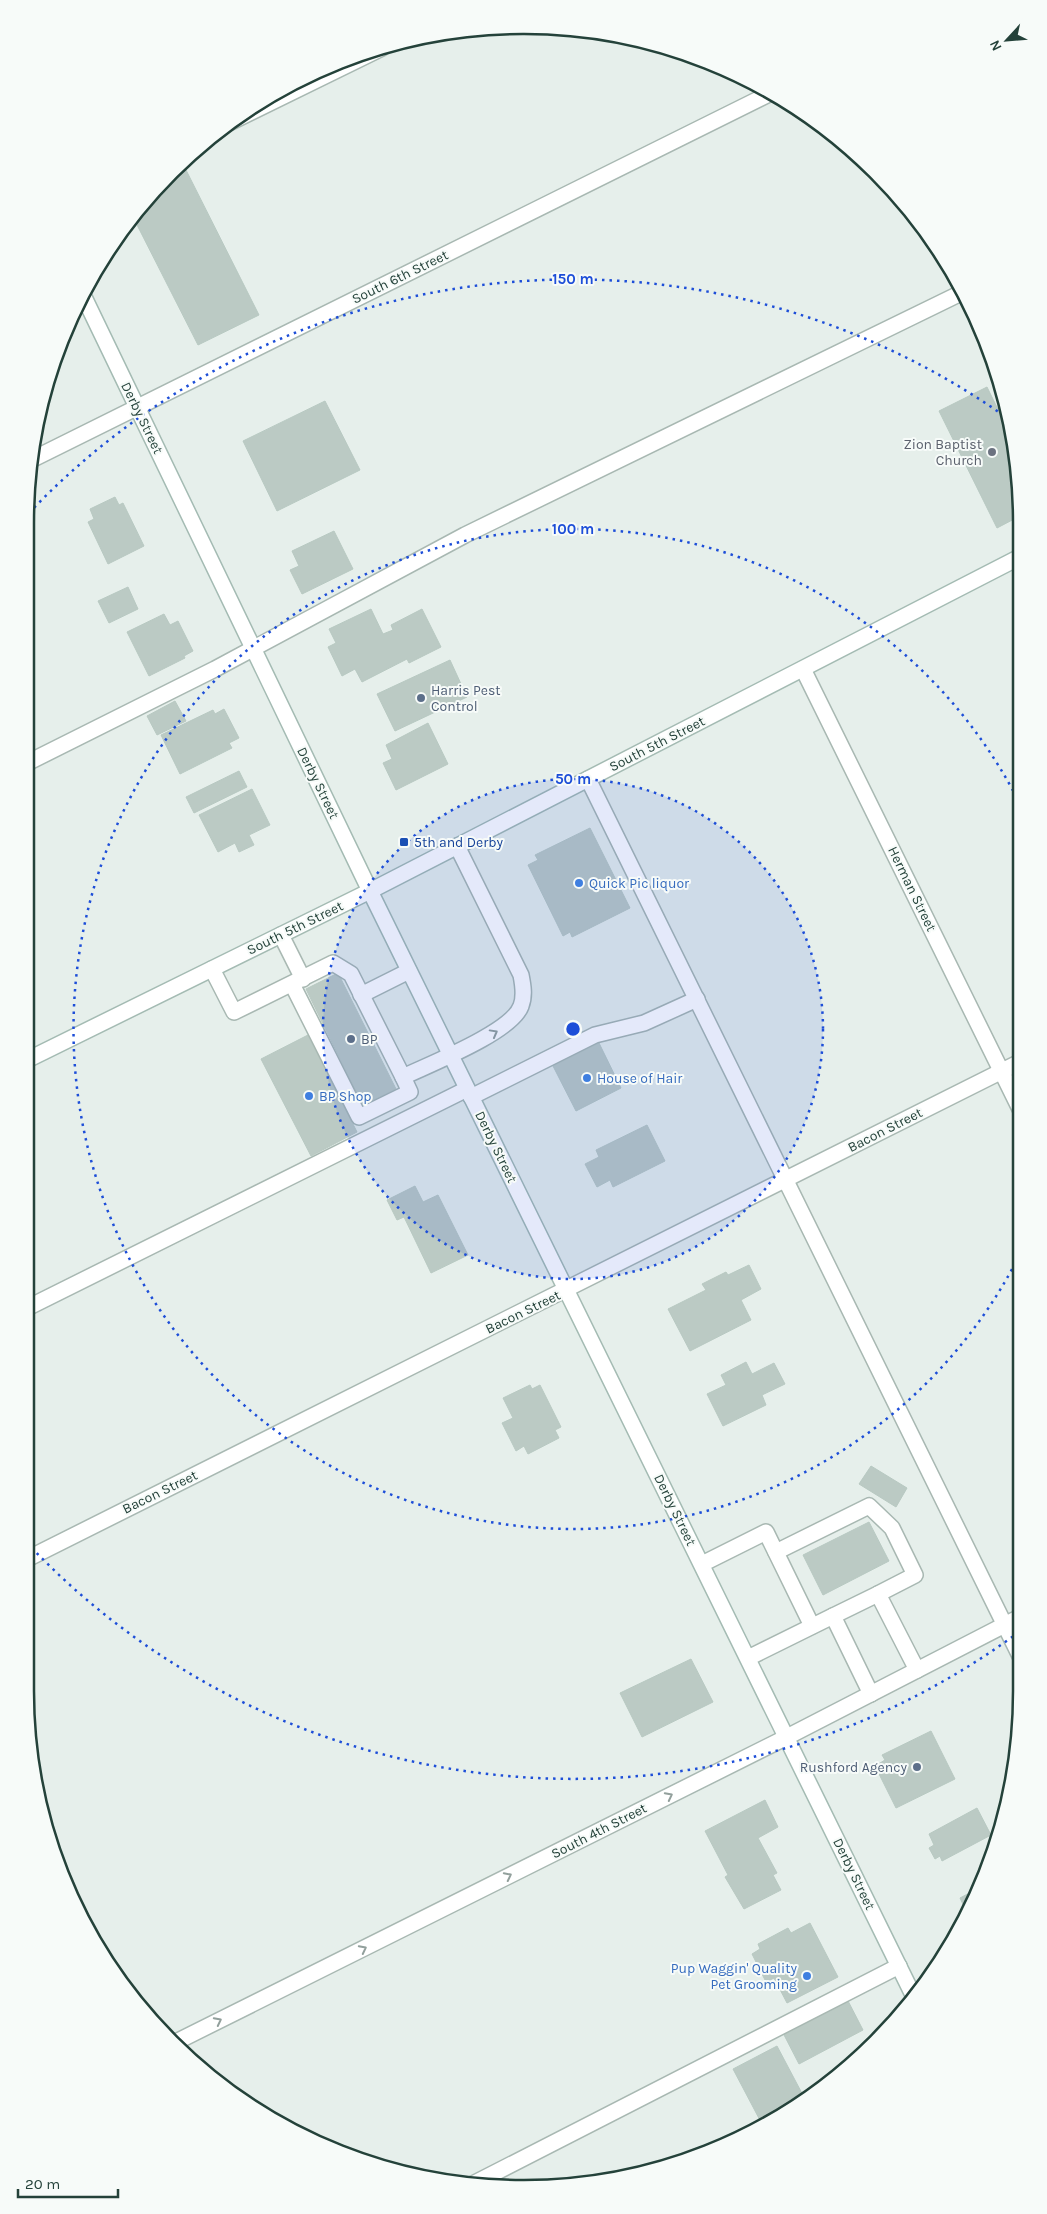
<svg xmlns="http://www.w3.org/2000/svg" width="1047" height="2214" font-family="Karla,sans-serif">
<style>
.building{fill:#bbcac4;stroke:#b8c9c2}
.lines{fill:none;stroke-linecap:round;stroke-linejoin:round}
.lane-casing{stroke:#a8b8b2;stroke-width:18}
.street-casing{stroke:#a8b8b2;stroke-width:18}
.secondary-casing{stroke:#a4bbb3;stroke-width:18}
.lane{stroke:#fff;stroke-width:15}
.street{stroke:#fff;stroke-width:15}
.secondary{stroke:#fff;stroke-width:15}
.oneway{stroke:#92a09c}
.ring{fill:none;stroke:#1d4ed8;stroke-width:2.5;stroke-dasharray:2.5 5}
.worship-dot{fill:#6b7280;stroke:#f7fbf9;stroke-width:2}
.service-dot{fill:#5c6f8a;stroke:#f7fbf9;stroke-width:2}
.transit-dot{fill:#1a4fb4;stroke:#f7fbf9;stroke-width:2}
.shop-dot{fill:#3f7fe0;stroke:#f7fbf9;stroke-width:2}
.labels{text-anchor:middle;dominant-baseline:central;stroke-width:4;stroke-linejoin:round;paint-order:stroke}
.street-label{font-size:14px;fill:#24423a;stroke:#f7fbf9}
.worship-label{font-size:14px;fill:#5b616d;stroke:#f7fbf9;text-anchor:end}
.service-label{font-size:14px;fill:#4e5e75;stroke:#f7fbf9;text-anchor:start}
.transit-label{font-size:14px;fill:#164399;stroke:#f7fbf9;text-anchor:start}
.shop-label{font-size:14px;fill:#366cbe;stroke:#f7fbf9;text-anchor:start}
.rim{fill:none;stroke:#24423a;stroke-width:2.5}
.centre{fill:#1d4ed8;stroke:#f7fbf9;stroke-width:2.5}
.ring-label{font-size:15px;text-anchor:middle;font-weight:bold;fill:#1d4ed8;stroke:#f7fbf9;stroke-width:4;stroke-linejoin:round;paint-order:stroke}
</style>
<rect width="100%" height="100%" fill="#e6efeb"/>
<!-- building -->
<g class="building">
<path d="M182,162L259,315L198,345L133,217L171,171Z"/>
<path d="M987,387L1013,440L1018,458V517L997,528L939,411Z"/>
<path d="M325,401L360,470L277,511L243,441Z"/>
<path d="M115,497L119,505L123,503L144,546L108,564L88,522L94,519L90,509Z"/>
<path d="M334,531L353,569L302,594L290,570L299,566L292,551Z"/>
<path d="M128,587L138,609L109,623L98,601Z"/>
<path d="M371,609L383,634L393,630L391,625L422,609L441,647L409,663L407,659L362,682L355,669L342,676L328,647L336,643L329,629Z"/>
<path d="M164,614L170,625L178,621L193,651L184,656L185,658L149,676L127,632Z"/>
<path d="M450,660L467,697L395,731L377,694Z"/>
<path d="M175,701L186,721L157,735L147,716Z"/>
<path d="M224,709L239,738L229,743L232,748L180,774L161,735L213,710L215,714Z"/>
<path d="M428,723L448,764L396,790L383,763L392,759L386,745Z"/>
<path d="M239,771L247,787L194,813L186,797Z"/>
<path d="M252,789L270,825L249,835L254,845L239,852L235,843L218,852L199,815Z"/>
<path d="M590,828L630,908L572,937L570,932L563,936L528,865L538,860L535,855Z"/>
<path d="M338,973L396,1089L363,1106L306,989Z"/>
<path d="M308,1035L357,1132L311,1156L261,1059Z"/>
<path d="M599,1043L621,1088L576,1111L553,1066Z"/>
<path d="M647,1125L665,1161L613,1187L610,1180L597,1187L585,1164L599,1157L596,1150Z"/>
<path d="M415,1186L423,1202L438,1195L468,1255L431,1273L404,1217L397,1220L387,1200Z"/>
<path d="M749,1265L761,1289L741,1300L751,1320L690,1351L668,1309L706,1290L702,1284L726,1272L728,1275Z"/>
<path d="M746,1362L752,1374L774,1363L785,1384L762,1395L766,1405L723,1426L707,1394L726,1385L721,1375Z"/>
<path d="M530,1385L532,1389L540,1385L561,1427L555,1430L559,1438L528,1454L524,1446L516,1451L502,1423L513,1418L503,1398Z"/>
<path d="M871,1466L907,1488L896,1507L859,1484Z"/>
<path d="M869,1522L889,1561L823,1595L803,1555Z"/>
<path d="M691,1659L713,1702L642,1737L620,1693Z"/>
<path d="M931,1731L955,1779L896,1808L875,1766L885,1760L882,1755Z"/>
<path d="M765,1800L778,1827L758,1838L777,1873L773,1875L781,1890L744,1909L725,1877L728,1875L705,1831Z"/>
<path d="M977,1808L991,1835L942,1861L940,1856L935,1859L929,1848L934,1845L929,1834Z"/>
<path d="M981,1887L967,1913L960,1898Z"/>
<path d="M810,1923L838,1977L787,2003L774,1978L766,1982L752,1954L760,1949L758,1944L788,1928L791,1933Z"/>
<path d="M846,1997L863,2030L799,2064L782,2031Z"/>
<path d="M777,2046L805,2099L763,2126L733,2069Z"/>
</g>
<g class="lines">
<!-- lane casing -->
<g class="lane-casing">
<g id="lane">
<path d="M229,123L382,48"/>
<path d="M25,764L215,669L465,535L961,293"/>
<path d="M588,779L1022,1660"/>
<path d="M281,935L303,979"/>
<path d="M212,969L234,1012L333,963L351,974L403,1077C430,1064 512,1032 521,1006C525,996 523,985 521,975L457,846"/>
<path d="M292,984L359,1117L410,1092L403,1077"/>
<path d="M361,995L409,971"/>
<path d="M471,1097L595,1035L644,1023L697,999"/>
<path d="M25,1309L467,1089"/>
<path d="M776,1552L869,1506L892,1528L915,1575L878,1594L917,1670"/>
<path d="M702,1564L766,1532L812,1626"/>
<path d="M833,1616L878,1594"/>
<path d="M748,1658L833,1616L871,1694"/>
<path d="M471,2185L899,1966"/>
</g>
</g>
<!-- street casing -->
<g class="street-casing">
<g id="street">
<path d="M31,460L769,94"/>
<path d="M803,669L1020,1109"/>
<path d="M25,1560L1020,1062"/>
<path d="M174,2043L787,1737L1022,1616"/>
</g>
</g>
<!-- secondary casing -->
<g class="secondary-casing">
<g id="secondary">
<path d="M83,295L370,891L914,1997"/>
<path d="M25,1061L370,891L1018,558"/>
</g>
</g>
<!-- lane -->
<use href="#lane" class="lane"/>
<!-- street -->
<use href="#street" class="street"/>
<!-- secondary -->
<use href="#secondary" class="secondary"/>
</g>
<!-- one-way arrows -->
<defs><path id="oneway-chevron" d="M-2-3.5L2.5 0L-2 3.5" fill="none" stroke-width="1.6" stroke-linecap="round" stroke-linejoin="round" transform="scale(1.25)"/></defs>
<g class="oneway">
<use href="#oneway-chevron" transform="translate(494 1033) rotate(-29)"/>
<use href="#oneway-chevron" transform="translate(669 1796) rotate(-27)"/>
<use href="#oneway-chevron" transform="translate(508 1876) rotate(-27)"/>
<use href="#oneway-chevron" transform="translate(363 1949) rotate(-27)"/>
<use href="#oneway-chevron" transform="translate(218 2021) rotate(-27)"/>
</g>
<!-- distance rings -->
<circle cx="573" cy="1029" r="250" fill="#1d4ed8" fill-opacity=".12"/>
<g class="ring">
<circle cx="573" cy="1029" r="250"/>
<path d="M1019 1256A500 500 0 1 1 1019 802"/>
<path d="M1019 1632A750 750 0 0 1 29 1545M29 513A750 750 0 0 1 1003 415"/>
</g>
<!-- markers -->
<circle class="worship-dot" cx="992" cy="452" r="5"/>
<g class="service-dot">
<circle cx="421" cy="698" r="5"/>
<circle cx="351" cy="1039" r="5"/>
<circle cx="917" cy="1767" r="5"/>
</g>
<rect class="transit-dot" x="399" y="837" width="10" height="10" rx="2.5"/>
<g class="shop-dot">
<circle cx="579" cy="883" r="5"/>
<circle cx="587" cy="1078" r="5"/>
<circle cx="309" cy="1096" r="5"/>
<circle cx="807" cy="1976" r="5"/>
</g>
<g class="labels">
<!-- street labels -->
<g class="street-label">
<text transform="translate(400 277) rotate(-26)">South 6th Street</text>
<text transform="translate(142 418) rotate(64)">Derby Street</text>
<text transform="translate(657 744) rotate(-27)">South 5th Street</text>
<text transform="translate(318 783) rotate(64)">Derby Street</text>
<text transform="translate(912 889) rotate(64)">Herman Street</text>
<text transform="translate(295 928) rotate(-26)">South 5th Street</text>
<text transform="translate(885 1130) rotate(-27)">Bacon Street</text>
<text transform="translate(496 1147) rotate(64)">Derby Street</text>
<text transform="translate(523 1312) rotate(-26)">Bacon Street</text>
<text transform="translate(160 1492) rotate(-26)">Bacon Street</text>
<text transform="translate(675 1510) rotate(64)">Derby Street</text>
<text transform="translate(599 1831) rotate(-27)">South 4th Street</text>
<text transform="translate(854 1874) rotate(64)">Derby Street</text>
</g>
<!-- worship labels -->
<g class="worship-label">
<text x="982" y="444">Zion Baptist<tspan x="982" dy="16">Church</tspan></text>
</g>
<!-- service labels -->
<g class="service-label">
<text x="431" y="690">Harris Pest<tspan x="431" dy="16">Control</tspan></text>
<text x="361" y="1039">BP</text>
<text x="907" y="1767" text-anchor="end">Rushford Agency</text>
</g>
<!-- transit labels -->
<g class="transit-label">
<text x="414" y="842">5th and Derby</text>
</g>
<!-- shop labels -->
<g class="shop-label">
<text x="589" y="883">Quick Pic liquor</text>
<text x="597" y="1078">House of Hair</text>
<text x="319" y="1096">BP Shop</text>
<text x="797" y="1968" text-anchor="end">Pup Waggin' Quality<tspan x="797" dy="16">Pet Grooming</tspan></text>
</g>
</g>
<!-- crop -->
<path d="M0 0H1047V2214H0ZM523 34H524A489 489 0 0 1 1013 523V1691A489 489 0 0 1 524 2180H523A489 489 0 0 1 34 1691V523A489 489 0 0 1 523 34Z" fill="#f7fbf9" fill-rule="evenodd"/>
<path class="rim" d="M523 34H524A489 489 0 0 1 1013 523V1691A489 489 0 0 1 524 2180H523A489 489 0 0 1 34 1691V523A489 489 0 0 1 523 34Z"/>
<circle cx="573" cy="1029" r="8" class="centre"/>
<g class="ring-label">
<text x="573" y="284">150 m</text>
<text x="573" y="534">100 m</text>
<text x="573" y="784">50 m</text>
</g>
<!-- north arrow -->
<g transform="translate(1007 40) rotate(244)" stroke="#f7fbf9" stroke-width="4" paint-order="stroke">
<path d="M0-4L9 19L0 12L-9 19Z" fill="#24423a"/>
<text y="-8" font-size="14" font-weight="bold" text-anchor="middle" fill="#24423a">N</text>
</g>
<!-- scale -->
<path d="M18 2189v8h100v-8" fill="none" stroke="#24423a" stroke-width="2.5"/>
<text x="25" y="2189" font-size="15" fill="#24423a" stroke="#f7fbf9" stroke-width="4" paint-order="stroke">20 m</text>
</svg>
